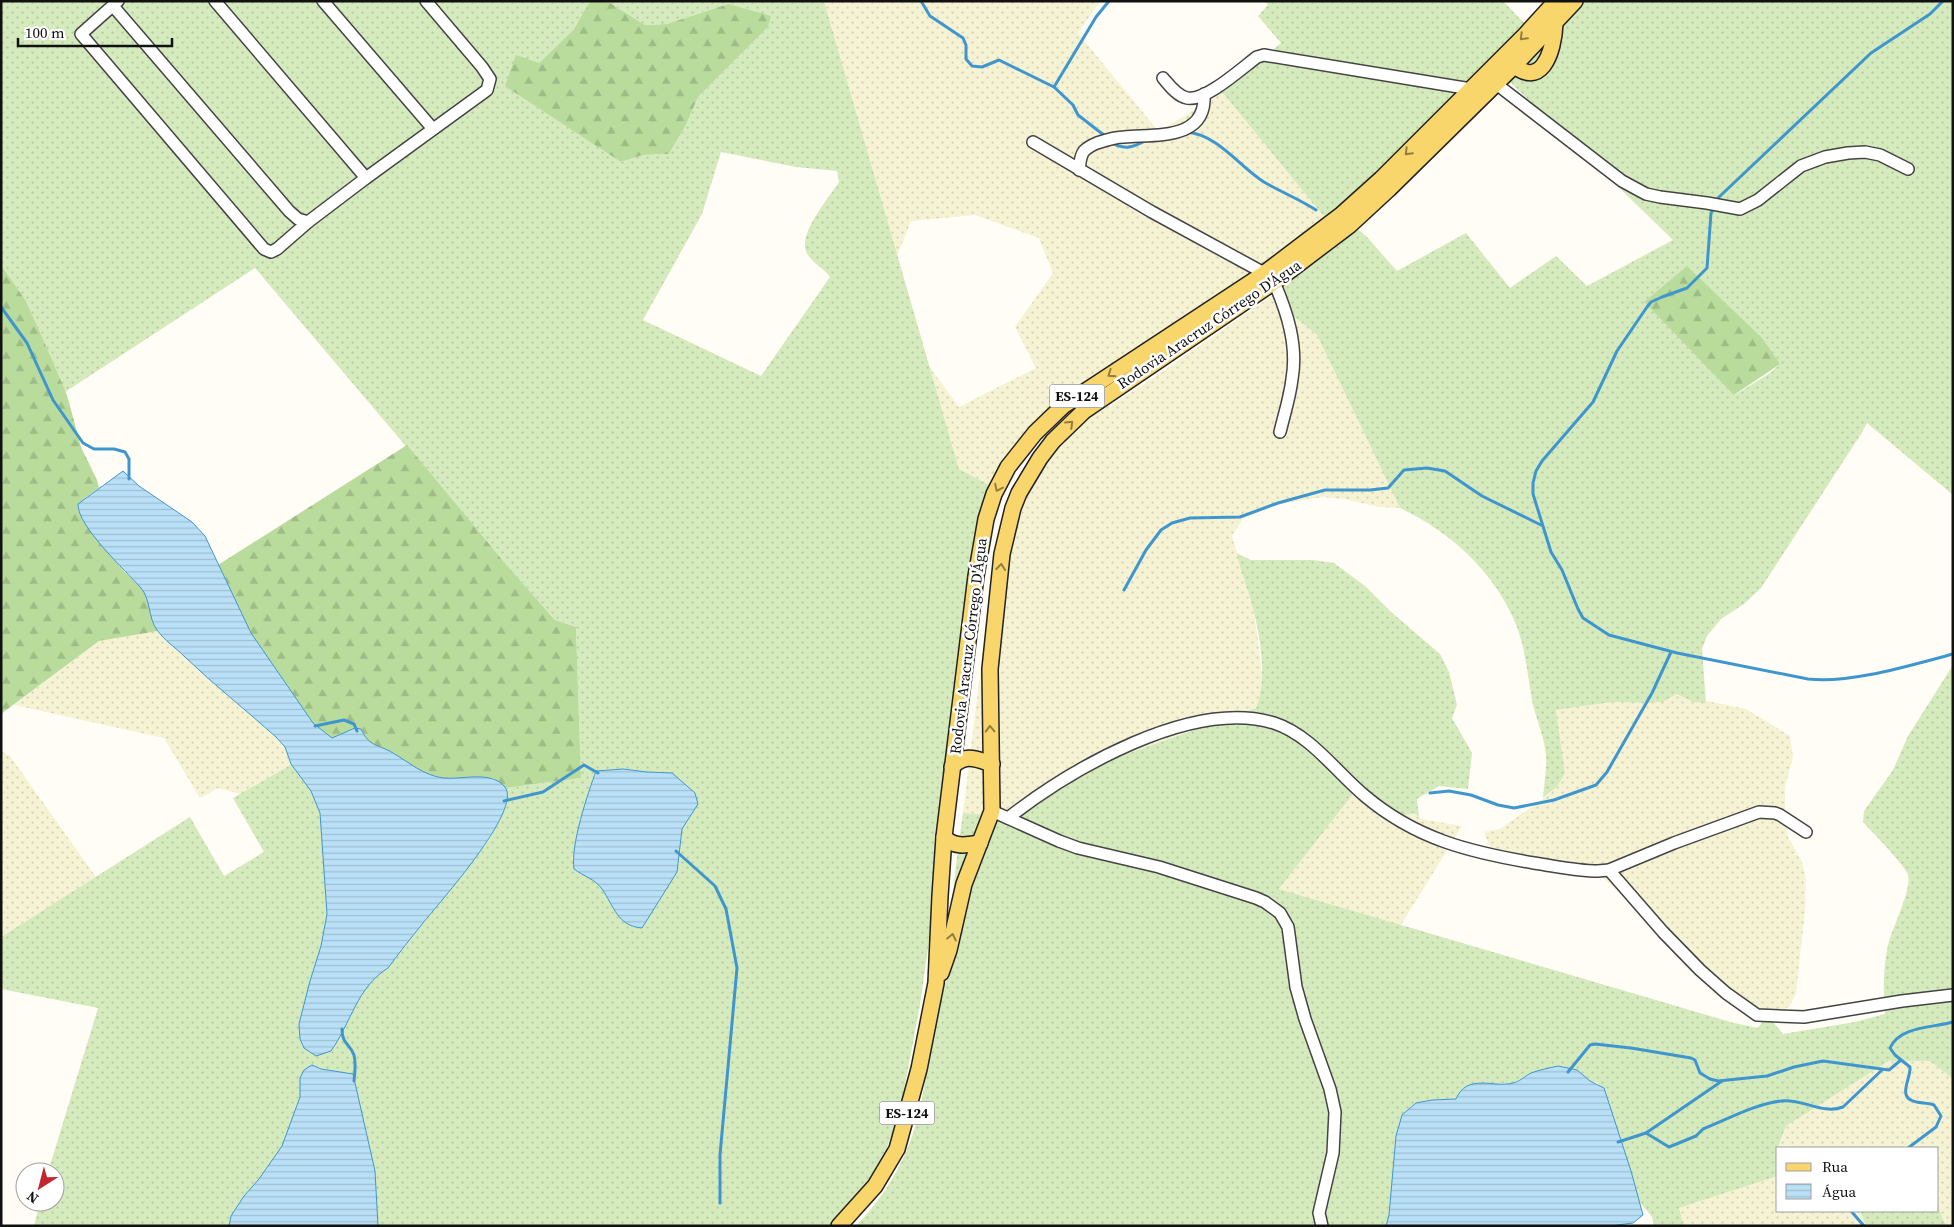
<svg xmlns="http://www.w3.org/2000/svg" width="1954" height="1227" font-family="'Source Serif 4',serif">
<style>
.farmland{fill:url(#farmland-dots)}
.grass{fill:url(#grass-dots);fill-rule:evenodd}
.forest{fill:url(#forest-firs)}
.water{fill:url(#water-rules);stroke:#3f96cf}
.lines{fill:none;stroke-linecap:round;stroke-linejoin:round}
.stream{stroke:#3f96cf;stroke-width:3}
.minor-casing{stroke:#444;stroke-width:14}
.major-casing{stroke:#222;stroke-width:18}
.minor{stroke:#fff;stroke-width:11}
.major{stroke:#f9d66b;stroke-width:15}
.oneway{stroke:#917d42}
.labels{text-anchor:middle;dominant-baseline:central;stroke-width:5;stroke-linejoin:round;paint-order:stroke}
.shield{fill:#fff;stroke:#585858;stroke-width:1}
.shield-label{font-size:14px;font-weight:bold;fill:#111}
.street-label{font-size:15px;fill:#111;stroke:#fff}
</style>
<defs>
<pattern id="farmland-dots" width="8" height="8" patternUnits="userSpaceOnUse" patternTransform="scale(1.25)"><rect width="8" height="8" fill="#f6f3d4"/><path d="M2 2h.1M6 6h.1" fill="none" stroke="#d2cfb5" stroke-width="1.8" stroke-linecap="round"/></pattern>
<pattern id="grass-dots" width="8" height="8" patternUnits="userSpaceOnUse" patternTransform="scale(1.25)"><rect width="8" height="8" fill="#d5ebbd"/><path d="M2 2h.1M6 6h.1" fill="none" stroke="#b6c8a1" stroke-width="1.8" stroke-linecap="round"/></pattern>
<pattern id="forest-firs" width="22" height="20" patternUnits="userSpaceOnUse" patternTransform="scale(1.25)"><rect width="22" height="20" fill="#b9dc9c"/><path d="M5 1l3.5 6h-7zM16 11l3.5 6h-7z" fill="#9ebc85"/></pattern>
<pattern id="water-rules" width="6" height="5" patternUnits="userSpaceOnUse" patternTransform="scale(1.25)"><rect width="6" height="5" fill="#b9e0f7"/><path d="M0 2.5h6" fill="none" stroke="#9ebfd3"/></pattern>
</defs>
<rect width="100%" height="100%" fill="#fffdf5"/>
<!-- farmland -->
<g class="farmland">
<path d="M824,1H1100L1078,33L1159,132L1222,92L1321,213L1332,224L1047,423L993,487L959,469L929,366L959,407L1036,368L1015,327L1053,273L1039,238L975,215L911,221L897,256Z"/>
<path d="M1276,293L1285,309L1317,335L1400,508L1379,507L1344,499L1322,497L1280,504L1243,518L1232,536L1253,607L1258,640L1262,675L1261,696L1256,708L1073,773L1004,812L994,815L963,813L997,535L1004,510L1015,487L1068,431L1143,385Z"/>
<path d="M158,631L199,670L276,737L285,747L292,764L240,794L218,788L200,798L164,738L14,705L99,641Z"/>
<path d="M1677,694L1693,702L1706,703L1707,701L1746,709L1790,736L1793,757L1785,787V820L1788,837L1802,862L1806,879L1805,911L1796,993L1790,1006L1781,1012H1747L1600,875L1491,850L1484,832L1500,829L1543,799L1557,787L1565,773L1556,710L1613,702L1647,703L1663,702Z"/>
<path d="M1,751L10,756L96,877L1,937Z"/>
<path d="M1357,789L1407,815L1414,813L1421,819L1462,826L1401,925L1279,889Z"/>
<path d="M1889,1061H1930L1953,1079V1226H1946L1938,1207V1148H1779L1786,1126Z"/>
<path d="M1778,1176V1211H1860L1866,1226H1684L1679,1208Z"/>
</g>
<!-- grass -->
<g class="grass">
<path d="M1,1H590L574,29L539,63L622,162L643,155L669,154L686,125L698,97L768,27L728,4L667,24L645,25L607,1H824L959,469L993,487L920,1005L900,1111L885,1153L871,1179L842,1213L828,1226H378L375,1171L353,1075L321,1069L312,1065L300,1078V1097L282,1146L259,1179L244,1196L231,1216L229,1226H34L40,1202H55V1172H48L98,1008L1,989V937L190,817L224,876L264,852L233,798L292,764L311,791L320,813L324,853L327,914L321,946L310,981L316,1056L331,1050C351,1023 357,987 388,968L490,838L505,809L508,796L506,788L581,778L576,627L555,620L504,562L255,268L65,392L26,301L1,265ZM721,152L796,167L837,171L839,182C829,198 799,232 806,251C810,262 824,268 830,277L761,376L643,320L702,214ZM623,769L647,772H661L698,804L682,829L677,872L663,893L634,927C617,920 612,904 602,889C596,881 580,868 572,859L575,849Z"/>
<path d="M1265,1H1503L1529,28L1332,224L1321,213L1222,92L1281,43L1258,16L1268,5Z"/>
<path d="M1583,1H1953V495L1867,423L1861,434L1761,588L1744,604L1721,619L1707,636L1702,649L1706,703L1693,702L1677,694L1663,702L1647,703L1613,702L1556,710L1565,773L1557,787L1543,798C1544,784 1547,769 1546,756C1545,739 1537,721 1533,705C1528,679 1526,651 1517,627C1496,573 1451,532 1400,508L1317,335L1285,309L1276,293L1355,227L1366,236L1397,271L1466,233L1510,288L1556,256L1587,286L1673,240L1507,79ZM1687,267L1780,364L1770,373L1735,395L1644,302Z"/>
<path d="M1237,553L1251,560H1313L1334,563L1365,586L1391,612L1440,654L1449,672L1457,705L1452,718L1472,753L1468,789L1439,786L1417,799L1419,817L1414,813C1385,821 1371,816 1357,789L1279,889L1734,1023L1758,1028L1767,1015L1783,1034L1855,1022L1885,1014C1883,991 1883,968 1888,945C1892,929 1912,889 1908,875C1905,865 1872,832 1863,822L1864,811L1893,770L1908,736L1953,665V1079L1930,1061H1889L1786,1126L1778,1148V1176L1679,1208L1684,1226H1654L1652,1217L1639,1201L1598,1083L1590,1081L1577,1070L1529,1074L1514,1083H1476L1456,1099L1432,1100L1416,1103L1402,1115L1396,1136L1389,1215L1386,1226H856C878,1203 896,1177 908,1147C919,1120 923,1091 929,1062C945,980 951,896 963,813L994,815L1004,812L1073,773L1256,708C1268,680 1260,634 1252,605C1248,588 1240,570 1237,553Z"/>
<path d="M1938,1207L1946,1226H1866L1860,1211H1938Z"/>
</g>
<!-- forest -->
<g class="forest">
<path d="M590,1H607L645,25L667,24L728,4L771,16L768,27L698,97L686,125L669,154L643,155L621,162L505,86L516,55L539,63L574,29Z"/>
<path d="M1,265L26,301L46,346L67,395L81,447L97,480L99,488L85,498L78,510C91,531 105,550 122,569C128,576 138,583 143,591C151,604 150,619 158,631L99,641L1,714Z"/>
<path d="M1687,266L1762,338L1780,364L1734,395L1644,302Z"/>
<path d="M407,445L504,562L555,620L576,627L581,778L506,788L493,778H443L420,772L392,752L370,744L361,729L355,728L332,738L313,723L251,633L218,565Z"/>
</g>
<!-- water -->
<g class="water">
<path d="M123,471L139,486L192,522L205,536L251,633L313,723L332,738L355,728L361,729C369,747 378,744 393,753C410,763 423,775 443,778C462,780 491,770 505,787C523,810 438,904 423,923C411,938 399,953 388,968C357,987 351,1023 331,1051L316,1056L304,1048L300,1039L299,1024L310,981L321,946L327,914L320,813L311,791L291,764L285,747L276,737C246,710 214,685 185,657C176,648 164,640 157,630C148,618 151,600 141,588C126,571 77,526 78,504Z"/>
<path d="M623,769L647,772L672,773L695,793L698,804L682,829L677,872L642,928C617,926 614,906 602,889C595,879 583,876 574,869C570,846 588,793 596,771Z"/>
<path d="M312,1065L321,1069L353,1074L375,1171L378,1226H229L231,1216L244,1196L259,1179L282,1146L300,1097V1078L304,1070Z"/>
<path d="M1558,1066L1577,1070L1590,1081L1604,1088L1631,1171L1643,1215L1633,1223L1610,1226H1386L1389,1215L1396,1136L1402,1115L1416,1103L1432,1100L1456,1099C1467,1073 1493,1088 1513,1083C1519,1082 1525,1076 1531,1073C1539,1070 1549,1068 1558,1066Z"/>
</g>
<g class="lines">
<!-- stream -->
<g class="stream">
<path d="M921,1L930,16L963,38L966,45V59L972,66L982,67L999,60L1054,87L1073,105L1078,115L1105,136"/>
<path d="M1054,87L1096,17L1109,1"/>
<path d="M1187,132C1218,135 1239,166 1264,182C1281,192 1299,199 1316,210"/>
<path d="M1111,142C1124,151 1134,147 1147,140"/>
<path d="M1716,202L1718,198L1871,53L1930,14L1943,1"/>
<path d="M1714,208L1711,213L1707,268L1687,288L1662,297L1651,302L1647,307L1617,351L1593,402L1542,461L1536,471L1533,483V494L1551,552L1562,570L1578,609L1583,618L1609,635L1677,653L1808,679C1850,684 1911,665 1953,654"/>
<path d="M1,307L27,343L53,400L83,443L94,449H114L125,452L129,459V479"/>
<path d="M1124,590L1146,550L1161,530L1172,523L1190,518L1240,517L1278,503L1325,490H1370L1388,488L1404,470L1427,468L1445,471L1482,496L1541,525"/>
<path d="M315,726L344,720L354,724L357,731"/>
<path d="M1430,793L1449,791L1471,795L1498,805L1514,808L1554,800L1596,785L1607,772L1652,693L1671,652"/>
<path d="M504,801L543,792L584,765L598,773"/>
<path d="M676,851L715,886L726,909L737,968L720,1155V1203"/>
<path d="M342,1029C342,1045 350,1043 354,1055C356,1063 355,1073 354,1081"/>
<path d="M1568,1072L1590,1045L1595,1044L1631,1048L1691,1058L1695,1060L1700,1073L1710,1079L1718,1081L1767,1076L1794,1067L1823,1061L1889,1070L1901,1060"/>
<path d="M1646,1133L1669,1147L1696,1136L1703,1129C1728,1119 1755,1104 1781,1101C1802,1098 1822,1115 1843,1107L1882,1070"/>
<path d="M1618,1142L1646,1133L1722,1081"/>
<path d="M1908,1148L1936,1127L1941,1116L1934,1105C1926,1102 1918,1104 1911,1100C1899,1095 1911,1077 1910,1067L1895,1055L1890,1048C1900,1026 1932,1028 1953,1022"/>
<path d="M1851,1211L1864,1226"/>
</g>
<!-- minor casing -->
<g class="minor-casing">
<g id="minor">
<path d="M118,1L81,34L264,249L271,252L277,249L308,222"/>
<path d="M323,1L433,129"/>
<path d="M113,6L289,211L298,219L308,222L366,178L215,1"/>
<path d="M1163,78C1169,85 1177,96 1187,98C1205,102 1242,68 1257,57L1264,55L1471,89"/>
<path d="M1495,83L1622,181L1646,194L1660,197L1707,203L1740,209L1758,200L1801,166L1825,157L1848,153L1865,152L1880,155L1908,169"/>
<path d="M1033,142L1152,212L1264,273"/>
<path d="M1079,170C1080,163 1080,156 1084,151C1088,147 1092,145 1097,143C1106,140 1115,137 1124,137C1155,134 1207,141 1204,94"/>
<path d="M366,178L487,90L490,79L482,67L426,1"/>
<path d="M1274,282C1287,312 1298,345 1292,379C1290,397 1284,415 1280,432"/>
<path d="M992,811L1059,841L1078,848L1159,867L1256,898L1265,902L1280,913L1288,927L1296,987L1305,1019L1330,1089L1335,1112L1333,1153L1319,1213L1322,1226"/>
<path d="M1008,818C1071,769 1192,698 1274,723C1311,735 1336,772 1365,796C1416,839 1469,852 1534,863C1555,866 1576,871 1598,871L1609,870L1674,843L1759,812L1775,813L1780,815L1806,832"/>
<path d="M1609,870L1663,932L1700,970L1726,993L1757,1015L1804,1017L1902,1001L1953,995"/>
</g>
</g>
<!-- major casing -->
<g class="major-casing">
<g id="major">
<path d="M1508,60C1541,94 1554,52 1555,23"/>
<path d="M952,767C965,753 976,759 992,764"/>
<path d="M944,837C954,848 967,845 980,843"/>
<path d="M941,973L949,950L964,884L992,811L990,669L1002,554L1013,508L1019,493L1040,458L1053,441L1084,411L1280,278L1350,225L1389,189L1514,66L1575,1"/>
<path d="M839,1226L875,1186L897,1149L919,1069L936,983L940,896L944,837L976,576L986,519L994,494L1008,467L1035,433L1063,406L1262,275L1341,215L1381,179L1526,34L1556,1"/>
</g>
</g>
<!-- minor -->
<use href="#minor" class="minor"/>
<!-- major -->
<use href="#major" class="major"/>
</g>
<!-- one-way arrows -->
<defs><path id="oneway-chevron" d="M-2-3.5L2.5 0L-2 3.5" fill="none" stroke-width="1.6" stroke-linecap="round" stroke-linejoin="round" transform="scale(1.25)"/></defs>
<g class="oneway">
<use href="#oneway-chevron" transform="translate(1523 37) rotate(135)"/>
<use href="#oneway-chevron" transform="translate(1408 152) rotate(135)"/>
<use href="#oneway-chevron" transform="translate(1111 374) rotate(146)"/>
<use href="#oneway-chevron" transform="translate(1070 424) rotate(-44)"/>
<use href="#oneway-chevron" transform="translate(998 488) rotate(116)"/>
<use href="#oneway-chevron" transform="translate(1001 567) rotate(-83)"/>
<use href="#oneway-chevron" transform="translate(990 729) rotate(-92)"/>
<use href="#oneway-chevron" transform="translate(952 937) rotate(-78)"/>
</g>
<g class="labels">
<!-- shield labels -->
<g class="shield">
<rect x="1049.5" y="384.5" width="55" height="23" rx="4"/>
<rect x="879.5" y="1101.5" width="55" height="23" rx="4"/>
</g>
<g class="shield-label">
<text x="1077" y="396">ES-124</text>
<text x="907" y="1113">ES-124</text>
</g>
<!-- street labels -->
<g class="street-label">
<text transform="translate(1209 324) rotate(-34)">Rodovia Aracruz Córrego D'Água</text>
<text transform="translate(968 646) rotate(-83)">Rodovia Aracruz Córrego D'Água</text>
</g>
</g>
<!-- border -->
<rect width="1954" height="1227" fill="none" stroke="#111111" stroke-width="5"/>
<!-- legend -->
<rect x="1776" y="1147" width="162" height="65" fill="#ffffff" stroke="#a0a0a0"/>
<rect x="1786" y="1163" width="25" height="8" fill="#f9d66b" stroke="#a0a0a0"/>
<text x="1822" y="1172" font-size="15" fill="#111111">Rua</text>
<rect x="1786" y="1184" width="25" height="15" fill="url(#water-rules)" stroke="#a0a0a0"/>
<text x="1822" y="1197" font-size="15" fill="#111111">Água</text>
<!-- north arrow -->
<g transform="translate(40 1187) rotate(216)"><circle r="24" fill="#ffffff" stroke="#a0a0a0"/>
<path d="M0-4L9 19L0 12L-9 19Z" fill="#c4262e"/>
<text y="-8" font-size="14" font-weight="bold" text-anchor="middle" fill="#111111">N</text>
</g>
<!-- scale -->
<path d="M18 38v8h154v-8" fill="none" stroke="#111111" stroke-width="2.5"/>
<text x="25" y="38" font-size="15" fill="#111111" stroke="#ffffff" stroke-width="4" paint-order="stroke">100 m</text>
</svg>
